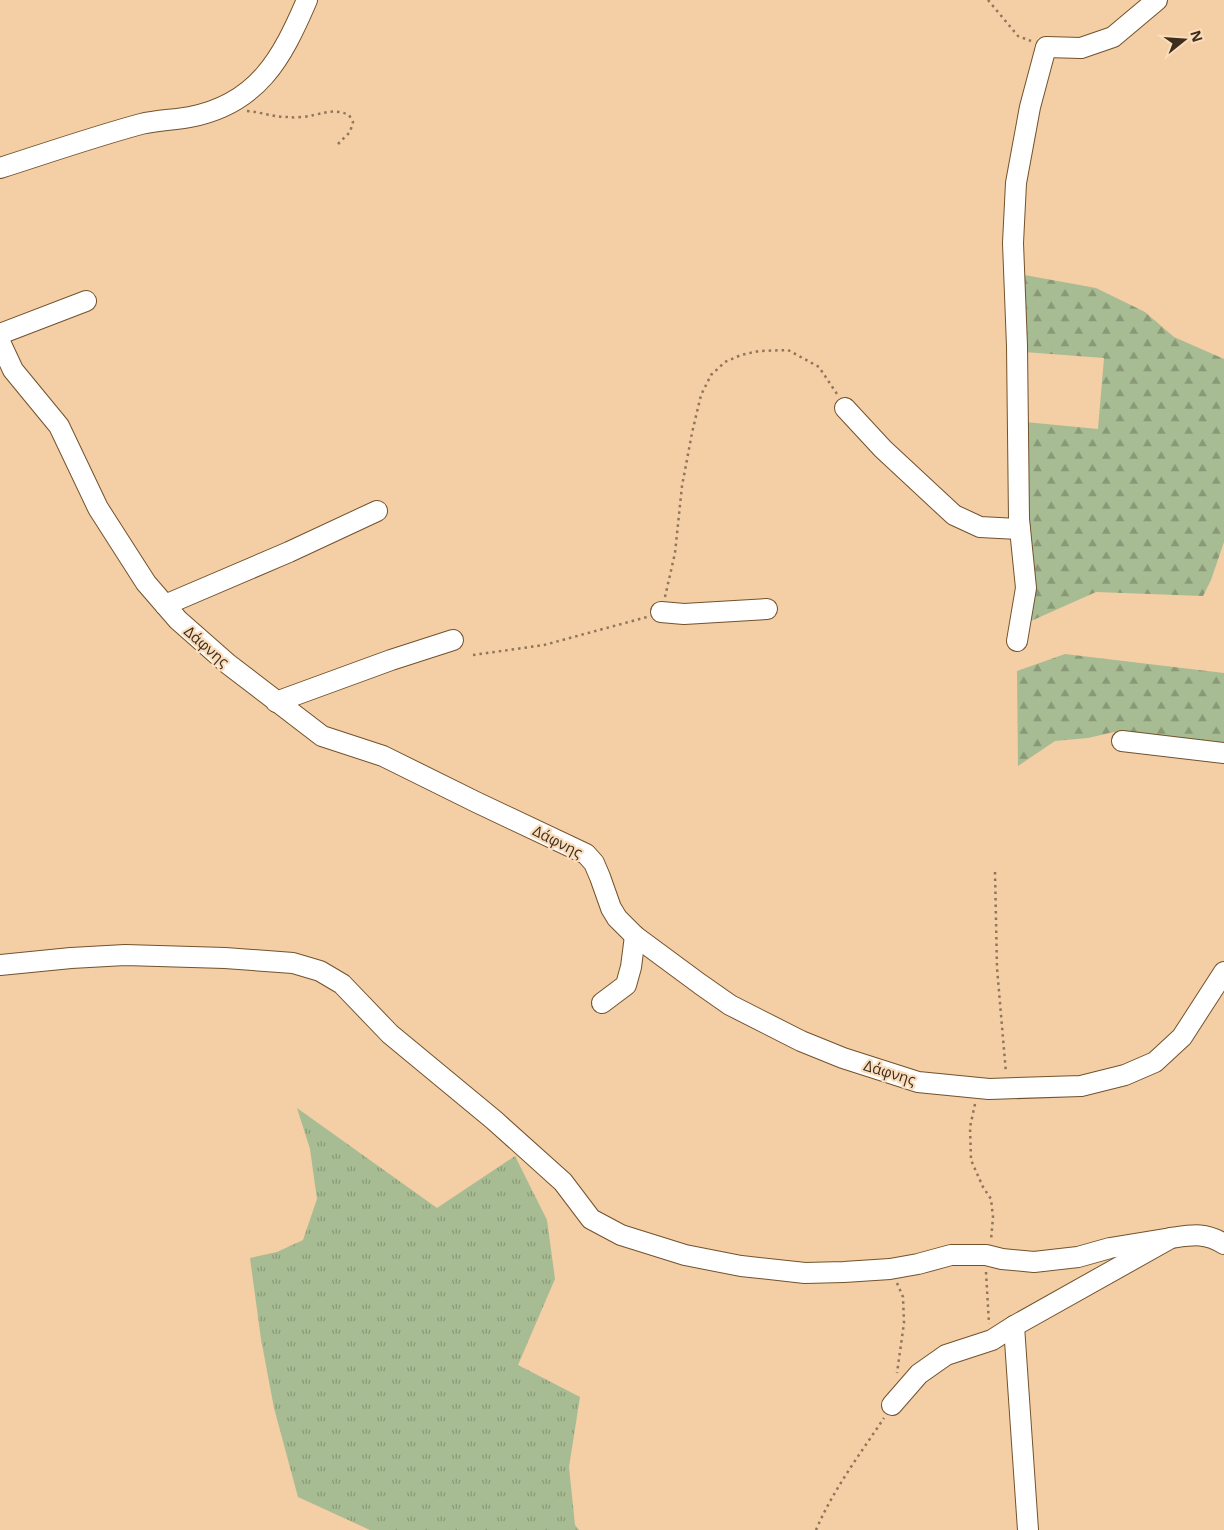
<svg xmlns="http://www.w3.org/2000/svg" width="1224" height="1530" font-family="'Open Sans',sans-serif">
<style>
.grass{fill:url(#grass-tufts)}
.forest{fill:url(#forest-firs)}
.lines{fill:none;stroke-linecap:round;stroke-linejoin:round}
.minor-casing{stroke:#72522c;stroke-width:22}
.path{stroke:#8f765b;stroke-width:2.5;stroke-dasharray:2.5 4;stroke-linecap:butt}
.minor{stroke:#fff;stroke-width:20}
.labels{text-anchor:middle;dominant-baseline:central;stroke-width:4.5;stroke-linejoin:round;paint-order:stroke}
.street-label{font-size:15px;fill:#3c2d1d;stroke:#fbddbc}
</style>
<defs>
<pattern id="grass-tufts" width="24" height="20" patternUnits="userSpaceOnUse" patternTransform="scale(1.25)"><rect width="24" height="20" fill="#a7bc92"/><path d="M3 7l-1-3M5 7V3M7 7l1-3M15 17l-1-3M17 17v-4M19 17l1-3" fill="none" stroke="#899977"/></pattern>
<pattern id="forest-firs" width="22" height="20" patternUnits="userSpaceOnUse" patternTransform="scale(1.25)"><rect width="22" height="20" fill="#a7bc92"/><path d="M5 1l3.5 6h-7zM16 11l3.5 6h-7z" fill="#899977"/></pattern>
</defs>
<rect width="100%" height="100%" fill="#f4cea5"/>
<!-- grass -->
<path class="grass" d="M297,1108L437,1208L515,1156L547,1220L555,1279L518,1365L580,1397L569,1467L575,1525L579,1530H370L298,1497L274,1408L261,1339L250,1258L277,1252L303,1240L317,1199L310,1149Z"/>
<!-- forest -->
<g class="forest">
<path d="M1019,274L1096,288L1145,312L1174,337L1224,359V542L1211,580L1203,596L1096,592L1031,621L1033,585L1026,527L1025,422L1098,429L1104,358L1024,352Z"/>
<path d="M1065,654L1224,673V743L1114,732L1088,738L1055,741L1018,766L1017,671Z"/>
</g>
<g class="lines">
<!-- minor casing -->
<g class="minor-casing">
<g id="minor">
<path d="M0,168C47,153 93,137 141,124C157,120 174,120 190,117C258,104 282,58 307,0"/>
<path d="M0,334L86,301"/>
<path d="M0,342L13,370L59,426L98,508L146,583L178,620L228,664L322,736L383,756L476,802L586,854L594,863L600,877L611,908L617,918L635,936L700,984L730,1005L801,1041L843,1058L918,1082L989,1089L1081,1086L1125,1075L1155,1062L1182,1037L1224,972"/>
<path d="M845,408L883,449L954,515L980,527L1020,529"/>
<path d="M165,605L289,552L377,511"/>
<path d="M661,612L684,614L767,609"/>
<path d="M1017,641L1026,588L1019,519L1017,346L1013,243L1016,183L1030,107L1046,47L1081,48L1113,37L1157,0"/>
<path d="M276,702L391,660L453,640"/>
<path d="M1122,741L1224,753"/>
<path d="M0,965L71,958L125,955L225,958L293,963L320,971L342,984L390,1034L494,1120L563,1182L591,1219L621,1235L685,1255L741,1266L805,1273L844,1272L890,1269L918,1264L951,1255H986L1002,1259L1034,1262L1078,1257L1110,1248L1171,1238"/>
<path d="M602,1003L626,985L631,967L635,936"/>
<path d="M1014,1326L1028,1530"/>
<path d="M892,1405L919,1374L946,1355L992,1340L1014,1326L1171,1238C1192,1235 1205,1232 1224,1244"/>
</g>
</g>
<!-- path -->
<g class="path">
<path d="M988,0L1018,36L1031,41"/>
<path d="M247,111C261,112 273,117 287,117C295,118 306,117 314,115C328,112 336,109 349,115L353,122L350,132L338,144"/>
<path d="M665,597L675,553L682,486L692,433L701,395L711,375L725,362L741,355L759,351L788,350L819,367L837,394"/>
<path d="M473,655L544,645L647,617"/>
<path d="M995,872L997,968L1006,1073"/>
<path d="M975,1104L970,1127L971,1160L983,1187L991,1199L993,1217L991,1240"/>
<path d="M986,1272L989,1324"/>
<path d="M897,1283L903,1297L904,1323L897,1373"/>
<path d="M816,1530C833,1490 860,1454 884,1418"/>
</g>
<!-- minor -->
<use href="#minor" class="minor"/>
</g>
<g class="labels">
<!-- street labels -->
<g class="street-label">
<text transform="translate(207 646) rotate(41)">Δάφνης</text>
<text transform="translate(558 841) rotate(27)">Δάφνης</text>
<text transform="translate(890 1072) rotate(17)">Δάφνης</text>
</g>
</g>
<!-- north arrow -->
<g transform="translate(1184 40) rotate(73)" stroke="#fbddbc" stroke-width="4" paint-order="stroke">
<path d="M0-4L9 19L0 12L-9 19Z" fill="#3c2d1d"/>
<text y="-8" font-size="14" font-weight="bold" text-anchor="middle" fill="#3c2d1d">N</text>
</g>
</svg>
